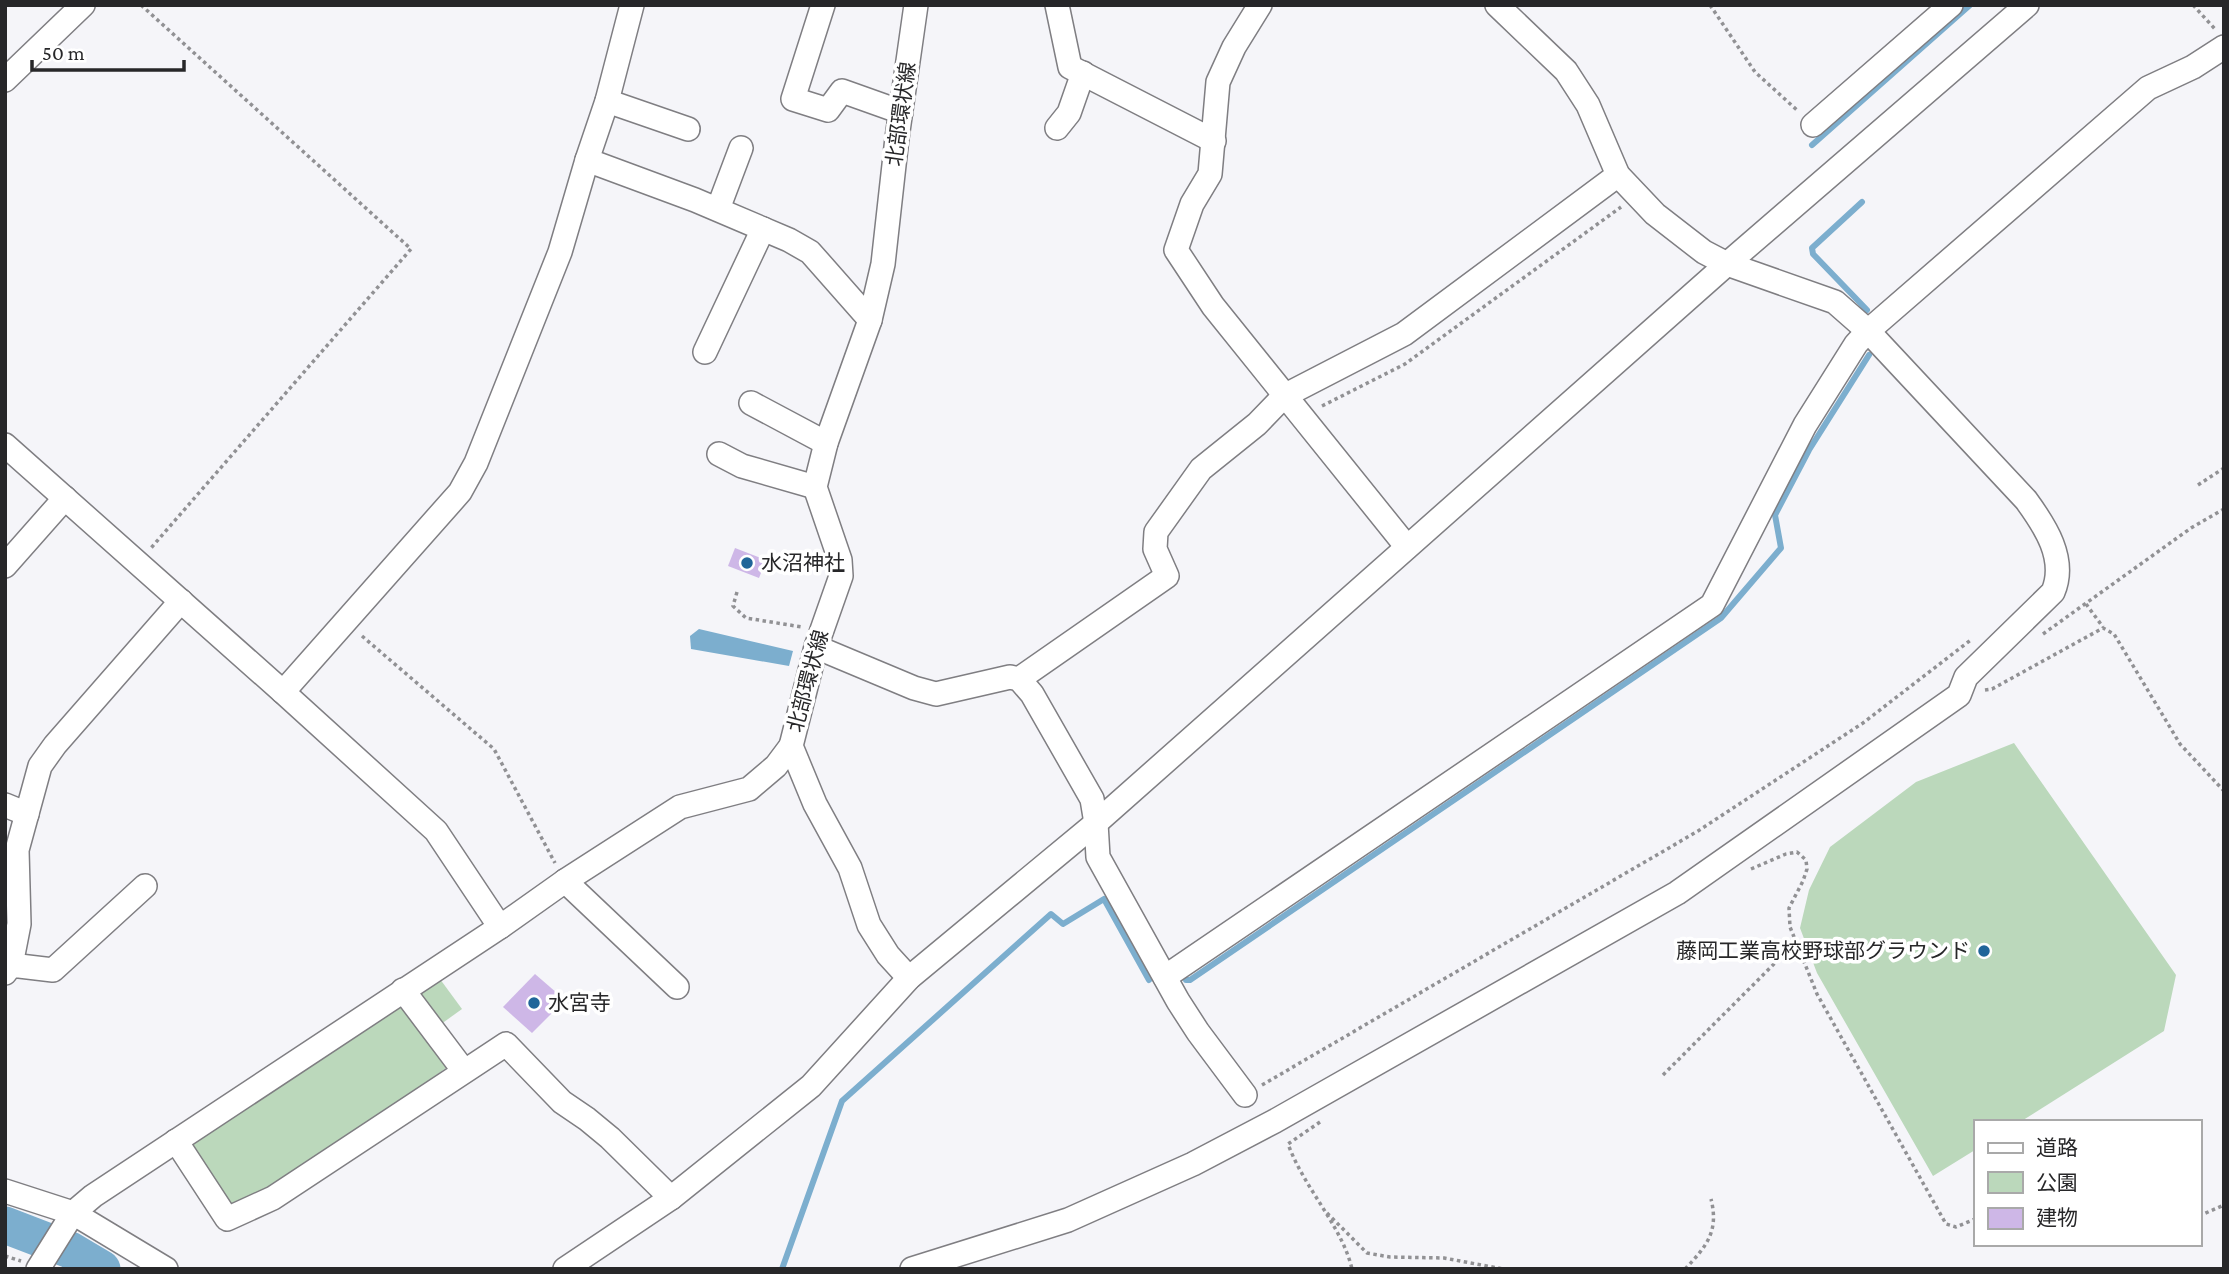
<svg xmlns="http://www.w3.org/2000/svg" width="2229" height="1274" font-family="'Crimson Pro','Noto Sans JP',serif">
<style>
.green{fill:#bbd8bb}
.water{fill:#7caece}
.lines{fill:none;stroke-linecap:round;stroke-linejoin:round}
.stream{stroke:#7caece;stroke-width:6}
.river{stroke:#7caece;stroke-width:37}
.building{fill:#ceb7e7}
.minor-casing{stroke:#7f7e82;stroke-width:26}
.path{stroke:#919194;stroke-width:3.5;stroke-dasharray:3.5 3.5;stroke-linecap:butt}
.minor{stroke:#fff;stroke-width:23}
.poi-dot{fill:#206599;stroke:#fff;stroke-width:2.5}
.labels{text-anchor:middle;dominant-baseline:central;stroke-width:7;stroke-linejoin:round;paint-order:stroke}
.street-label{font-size:21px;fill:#272729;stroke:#fff}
.poi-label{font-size:21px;fill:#272729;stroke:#fff;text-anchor:start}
</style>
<rect width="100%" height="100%" fill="#f5f5f9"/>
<!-- green -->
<g class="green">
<path d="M2014,743L2176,975L2164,1031L2020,1122H1975V1150L1933,1176L1817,973L1800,928L1809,890L1830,847L1916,782Z"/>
<path d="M437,975L462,1009L437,1027L416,988Z"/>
<path d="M396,1001L407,1004L450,1060L446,1068L354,1135L249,1203L232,1207L186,1140Z"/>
</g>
<!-- water -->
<path class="water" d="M699,629L793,651L789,666L691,649L690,636Z"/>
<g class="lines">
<!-- stream -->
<g class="stream">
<path d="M1812,145L1970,5"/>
<path d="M1862,202L1812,248L1813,254L1867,310"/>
<path d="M1186,980H1190L1721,618L1781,548L1775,515L1809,450L1869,355"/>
<path d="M782,1269L842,1101L1051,914L1063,924L1104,899L1149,980"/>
</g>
<!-- river -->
<path class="river" d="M5,1225L70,1250L102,1269"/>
</g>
<!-- building -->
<g class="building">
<path d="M735,548L766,560L759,578L728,566Z"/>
<path d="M535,974L565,1000L532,1033L503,1007Z"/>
</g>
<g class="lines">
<!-- minor casing -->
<g class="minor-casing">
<g id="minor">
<path d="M632,5L607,101L587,160L695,200L789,240L810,252L870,320"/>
<path d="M823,5L793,99L828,110L842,91L901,112"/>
<path d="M1057,5L1070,67L1214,141"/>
<path d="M1260,5L1234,47L1218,82L1210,174L1192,204L1176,250L1213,306L1407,547"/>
<path d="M5,80L83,5"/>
<path d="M607,101L688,129"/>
<path d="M1813,125L1951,5"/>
<path d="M1057,128L1069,113L1083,73"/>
<path d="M718,209L741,148"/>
<path d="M705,352L763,229"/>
<path d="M751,403L826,443"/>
<path d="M5,445L283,692L436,831L500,927"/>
<path d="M719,454L742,466L815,487"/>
<path d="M5,566L65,498"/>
<path d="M816,647L914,688L936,694L1010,677L1019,679L1032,694L1092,799L1096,823L1098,857L1178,1001L1198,1032L1245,1095"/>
<path d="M1019,679L1167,576L1155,549L1156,532L1201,469L1257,424L1284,396L1404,334L1618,175"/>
<path d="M283,692L460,492L476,463L560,252L587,160"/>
<path d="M5,805L27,814"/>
<path d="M565,881L677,987"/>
<path d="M11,965L19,924L17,850L40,766L55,745L181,601"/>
<path d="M5,973L11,965L53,970L145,886"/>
<path d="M1165,977L1712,605L1805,425L1856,344L1868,331L2148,88L2193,67L2224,47"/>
<path d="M909,978L888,955L869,925L850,868L815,804L791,746L816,647L841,576L840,560L815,487L826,443L870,320L883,264L897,138L916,5"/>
<path d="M403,990L464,1071"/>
<path d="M176,1141L227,1219L273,1198L506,1044L562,1102L587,1119L610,1138L671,1198"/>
<path d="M5,1191L73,1213L166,1269"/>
<path d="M38,1269L73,1213L93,1196L500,927L565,881L680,807L749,789L776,766L791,746"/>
<path d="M565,1269L671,1198L811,1086L909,978L1096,823L1727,264L2027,5"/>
<path d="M912,1269L1068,1220L1193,1164L1275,1121L1677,893L1959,695L1966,677L2053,592C2067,559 2045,526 2026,500L1868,331L1835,302L1727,264L1704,252L1655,214L1618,175L1588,105L1566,71L1497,5"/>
</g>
</g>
<!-- path -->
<g class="path">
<path d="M141,5L411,249L151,548"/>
<path d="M1710,5L1755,72L1798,111"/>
<path d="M2193,5L2215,29"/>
<path d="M1322,406L1405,364L1621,207"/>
<path d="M2198,485L2224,468"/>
<path d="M737,592L733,606L746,618L802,627"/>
<path d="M2086,604L2103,627"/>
<path d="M2043,634L2191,528L2224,509"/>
<path d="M362,636L494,749L555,863"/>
<path d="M1985,690L1992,689L2103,628L2114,634L2180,744L2224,791"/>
<path d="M1751,869L1786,854L1797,852L1806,860L1807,869L1803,881L1789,908L1790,927L1817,994L1946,1224L1956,1227L1975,1219"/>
<path d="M1663,1075L1796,942"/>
<path d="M1262,1085L1698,831L1863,723L1972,639"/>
<path d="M1320,1122L1288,1144C1304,1188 1342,1226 1352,1269"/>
<path d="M1327,1213L1367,1253L1390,1257L1444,1258L1503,1269"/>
<path d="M2199,1216L2224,1205"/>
<path d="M5,1256L21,1261"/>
<path d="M1685,1269C1707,1246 1719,1231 1711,1199"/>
</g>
<!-- minor -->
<use href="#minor" class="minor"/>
</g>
<!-- markers -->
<g class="poi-dot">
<circle cx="747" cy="563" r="7"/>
<circle cx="1984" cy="951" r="7"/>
<circle cx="534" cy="1003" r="7"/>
</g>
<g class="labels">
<!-- street labels -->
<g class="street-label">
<text transform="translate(901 114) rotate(-82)">北部環状線</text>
<text transform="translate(808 681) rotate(-75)">北部環状線</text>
</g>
<!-- poi labels -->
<g class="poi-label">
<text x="761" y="563">水沼神社</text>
<text x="1970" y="951" text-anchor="end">藤岡工業高校野球部グラウンド</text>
<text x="548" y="1003">水宮寺</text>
</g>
</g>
<!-- border -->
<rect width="2229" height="1274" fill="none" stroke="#272729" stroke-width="14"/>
<!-- legend -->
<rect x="1974" y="1120" width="228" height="126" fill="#ffffff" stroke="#a9a9a9" stroke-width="2"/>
<rect x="1988" y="1143" width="35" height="10" fill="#ffffff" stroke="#a9a9a9" stroke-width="2"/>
<text x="2036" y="1155" font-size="21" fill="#272729">道路</text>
<rect x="1988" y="1172" width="35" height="21" fill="#bbd8bb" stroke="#a9a9a9" stroke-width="2"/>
<text x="2036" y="1190" font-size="21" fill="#272729">公園</text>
<rect x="1988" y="1208" width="35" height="21" fill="#ceb7e7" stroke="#a9a9a9" stroke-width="2"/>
<text x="2036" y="1225" font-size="21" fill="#272729">建物</text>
<!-- scale -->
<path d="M32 60v10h152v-10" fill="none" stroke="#272729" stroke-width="3.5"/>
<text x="42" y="60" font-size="21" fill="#272729" stroke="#ffffff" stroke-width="5" paint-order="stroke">50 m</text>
</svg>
